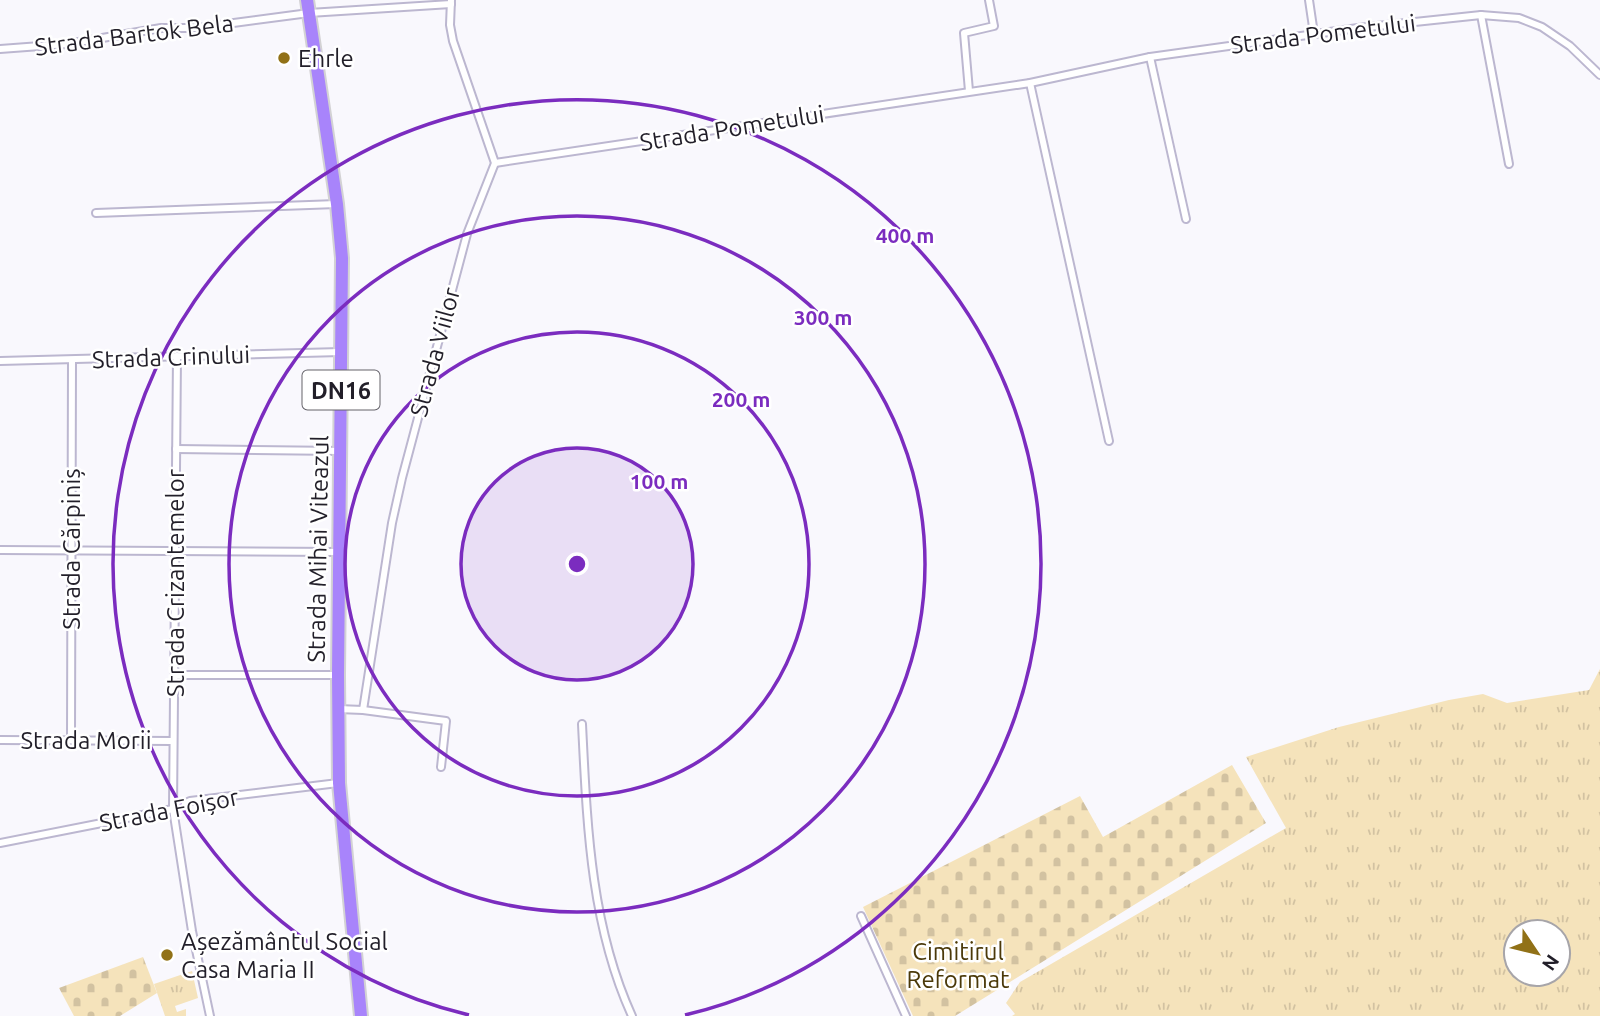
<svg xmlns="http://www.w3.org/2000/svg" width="1600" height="1016" font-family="Ubuntu,sans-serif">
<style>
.grass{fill:url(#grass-tufts);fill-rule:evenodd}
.cemetery{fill:url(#cemetery-stones)}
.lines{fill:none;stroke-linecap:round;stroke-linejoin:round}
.street-casing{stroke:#bcb7d0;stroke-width:10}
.highway-casing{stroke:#d3d2d4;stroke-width:16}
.street{stroke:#fff;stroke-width:6}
.highway{stroke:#a884fb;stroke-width:12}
.ring{fill:none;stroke:#7b2cbf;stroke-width:3.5}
.poi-dot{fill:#917117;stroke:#fff;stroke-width:2.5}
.labels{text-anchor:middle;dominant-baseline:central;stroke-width:5;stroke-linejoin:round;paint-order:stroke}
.shield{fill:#fff;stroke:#646269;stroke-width:2}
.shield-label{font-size:23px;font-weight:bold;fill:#221f29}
.street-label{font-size:24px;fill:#221f29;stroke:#fff}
.poi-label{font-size:24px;fill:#221f29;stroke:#fff;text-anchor:start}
.park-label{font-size:24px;fill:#4b3909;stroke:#fff}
.centre{fill:#7b2cbf;stroke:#fff;stroke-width:3.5}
.ring-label{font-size:21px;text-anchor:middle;font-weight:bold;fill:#7b2cbf;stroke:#fff;stroke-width:5;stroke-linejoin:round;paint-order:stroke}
</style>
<defs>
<pattern id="grass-tufts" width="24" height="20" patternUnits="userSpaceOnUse" patternTransform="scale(1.75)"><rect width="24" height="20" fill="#f5e3bb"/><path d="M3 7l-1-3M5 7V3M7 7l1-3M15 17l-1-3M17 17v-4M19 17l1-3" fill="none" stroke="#d2c2a1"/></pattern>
<pattern id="cemetery-stones" width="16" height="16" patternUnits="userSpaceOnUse" patternTransform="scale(1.75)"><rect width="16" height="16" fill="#f5e3bb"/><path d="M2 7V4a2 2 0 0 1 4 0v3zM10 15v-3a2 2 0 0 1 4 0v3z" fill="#d2c2a1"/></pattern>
</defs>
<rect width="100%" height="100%" fill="#f9f8fd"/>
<!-- grass -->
<g class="grass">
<path d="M1600,669V1016H1012L1015,1014L1006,1003L1020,982L1286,828L1246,757L1339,727L1449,700L1483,694L1507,703L1589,690ZM1516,932H1558V974H1516Z"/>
<path d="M192,971L198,998L175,1006L177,1012L186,1009V1016H165L154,984Z"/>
</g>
<!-- cemetery -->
<g class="cemetery">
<path d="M1232,765L1266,823L955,1016H913L863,907L1080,796L1103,837Z"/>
<path d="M143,957L157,993L120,1016H74L59,988Z"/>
</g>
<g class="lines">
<!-- street casing -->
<g class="street-casing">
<g id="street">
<path d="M1309,0L1314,34"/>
<path d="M1481,15L1509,164"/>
<path d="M0,49L67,44L161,28H196L309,13L451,4"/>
<path d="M1150,57L1186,219"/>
<path d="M1030,83L1109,441"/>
<path d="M969,91L964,33L994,26L989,0"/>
<path d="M495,163L1030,83L1150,57L1358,28L1481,15L1519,18L1542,27L1570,46L1600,75"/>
<path d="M96,213L337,204"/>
<path d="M177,356L173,809L192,931L210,1016"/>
<path d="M0,361L341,352"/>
<path d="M176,449L341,451"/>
<path d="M0,550L339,552"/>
<path d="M176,675H338"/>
<path d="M338,709L363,710L392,523L402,478L467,234L495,163L453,41L450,25L451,0"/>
<path d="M363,710L446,721L441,767"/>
<path d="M582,724C587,823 590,924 632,1016"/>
<path d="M71,739L72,360"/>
<path d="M0,740L173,741"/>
<path d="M0,843L173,809L190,801L338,783"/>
<path d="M861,916L906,1016"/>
</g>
</g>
<!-- highway casing -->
<g class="highway-casing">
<path id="highway" d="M307,0L337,204L342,258L338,675L339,783L361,1016"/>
</g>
<!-- street -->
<use href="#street" class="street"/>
<!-- highway -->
<use href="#highway" class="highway"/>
</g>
<!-- distance rings -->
<circle cx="577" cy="564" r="116" fill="#7b2cbf" fill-opacity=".12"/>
<g class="ring">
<circle cx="577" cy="564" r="116"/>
<circle cx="577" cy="564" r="232"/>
<circle cx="577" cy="564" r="348"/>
<path d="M469 1015A464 464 0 1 1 685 1015"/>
</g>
<!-- markers -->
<g class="poi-dot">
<circle cx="284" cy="58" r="7"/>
<circle cx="167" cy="955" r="7"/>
</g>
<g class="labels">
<!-- shield labels -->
<rect class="shield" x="302.5" y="370.5" width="77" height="39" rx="5"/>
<g class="shield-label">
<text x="341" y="390">DN16</text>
</g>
<!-- street labels -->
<g class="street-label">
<text transform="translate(1323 34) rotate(-7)">Strada Pometului</text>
<text transform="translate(134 35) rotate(-7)">Strada Bartok Bela</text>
<text transform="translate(732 128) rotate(-9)">Strada Pometului</text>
<text transform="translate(435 352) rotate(-75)">Strada Viilor</text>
<text transform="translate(171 357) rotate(-2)">Strada Crinului</text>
<text transform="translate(71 549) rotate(-90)">Strada Cărpiniș</text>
<text transform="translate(318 549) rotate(-89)">Strada Mihai Viteazul</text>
<text transform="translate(175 583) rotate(-90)">Strada Crizantemelor</text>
<text x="86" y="740">Strada Morii</text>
<text transform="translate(169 810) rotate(-11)">Strada Foișor</text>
</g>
<!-- poi labels -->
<g class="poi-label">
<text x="298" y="58">Ehrle</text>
<text x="181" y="941">Așezământul Social<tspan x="181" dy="28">Casa Maria II</tspan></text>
</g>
<!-- park labels -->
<g class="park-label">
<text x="958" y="951">Cimitirul<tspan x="958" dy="28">Reformat</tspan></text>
</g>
</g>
<circle cx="577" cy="564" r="10" class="centre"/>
<g class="ring-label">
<text x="905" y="243">400 m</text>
<text x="823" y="325">300 m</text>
<text x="741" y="407">200 m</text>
<text x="659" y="489">100 m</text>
</g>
<!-- north arrow -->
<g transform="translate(1537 953) rotate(125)"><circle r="33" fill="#ffffff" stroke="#a7a5a9" stroke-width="2"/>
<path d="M0-5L12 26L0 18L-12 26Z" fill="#917117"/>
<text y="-10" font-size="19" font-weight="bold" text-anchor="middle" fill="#221f29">N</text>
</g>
</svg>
